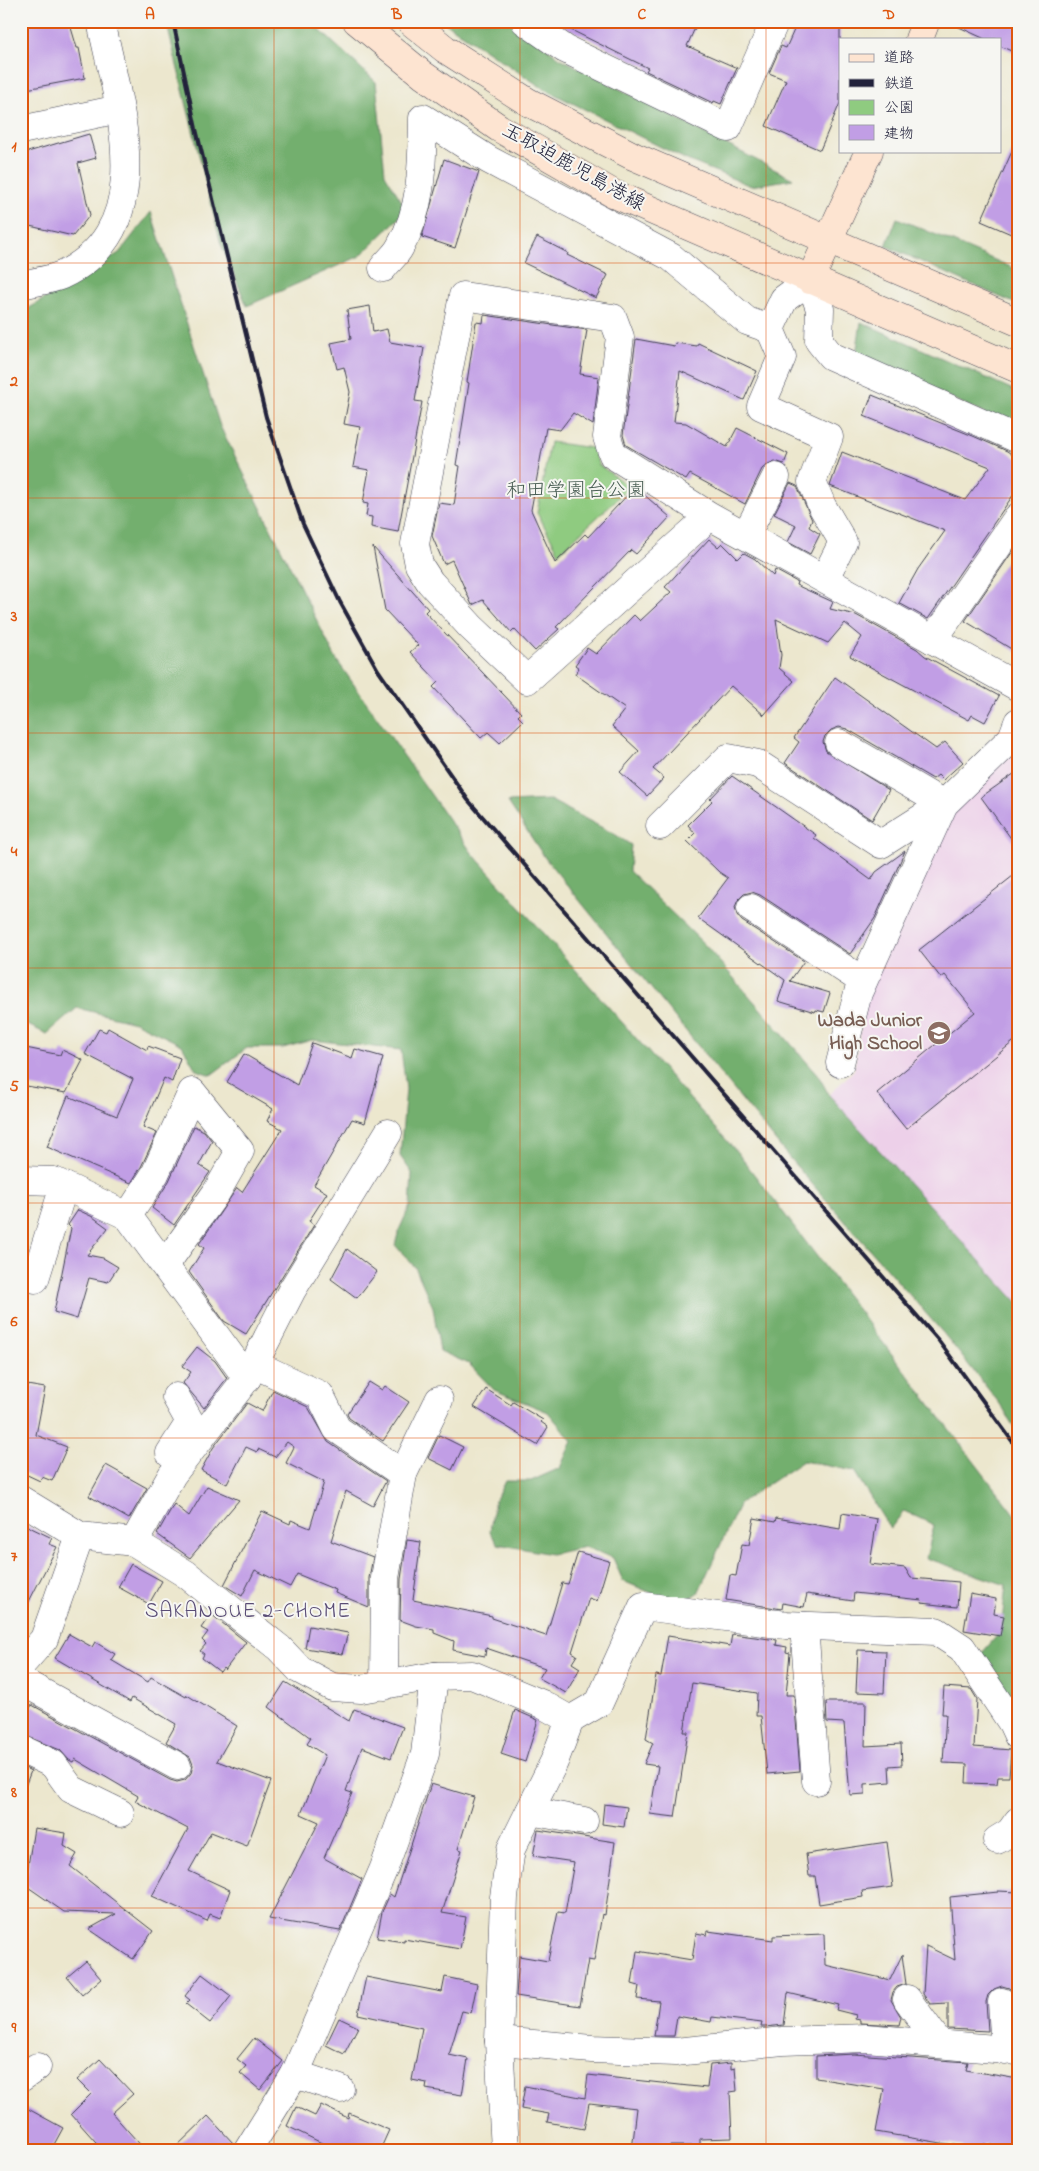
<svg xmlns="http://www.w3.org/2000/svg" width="1039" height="2171" font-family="'Indie Flower','Klee One',sans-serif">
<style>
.built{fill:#edd0e9}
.green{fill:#8fcb80;stroke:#58765e}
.forest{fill:#73af6e;stroke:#4a6854}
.building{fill:#c19ee5}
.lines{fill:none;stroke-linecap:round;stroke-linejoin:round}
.street-casing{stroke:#404051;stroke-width:29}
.secondary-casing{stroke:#404051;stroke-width:29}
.street{stroke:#fff;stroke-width:28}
.secondary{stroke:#fde4d1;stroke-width:28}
.rail{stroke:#22223b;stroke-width:4}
.grid{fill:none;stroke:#de560e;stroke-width:1;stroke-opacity:0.55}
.labels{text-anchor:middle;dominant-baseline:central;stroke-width:4;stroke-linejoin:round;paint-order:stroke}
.street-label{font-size:20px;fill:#22223b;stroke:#f6f6f2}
.park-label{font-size:20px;fill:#485d53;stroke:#f6f6f2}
.education-label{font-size:20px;font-weight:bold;fill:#785e54;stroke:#f6f6f2;text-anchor:end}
.neighbourhood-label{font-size:21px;letter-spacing:1px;fill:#5a4d76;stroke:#f6f6f2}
.neatline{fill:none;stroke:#de560e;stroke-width:2}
.grid-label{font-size:16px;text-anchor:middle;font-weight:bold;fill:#de560e}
</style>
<rect width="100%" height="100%" fill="#f6f6f2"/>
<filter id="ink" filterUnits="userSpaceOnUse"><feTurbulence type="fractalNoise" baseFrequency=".02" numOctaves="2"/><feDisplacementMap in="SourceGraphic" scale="10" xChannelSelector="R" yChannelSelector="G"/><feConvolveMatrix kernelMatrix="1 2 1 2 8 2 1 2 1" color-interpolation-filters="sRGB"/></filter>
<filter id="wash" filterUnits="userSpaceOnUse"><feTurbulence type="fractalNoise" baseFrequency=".0096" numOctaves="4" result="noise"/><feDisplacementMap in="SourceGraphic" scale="20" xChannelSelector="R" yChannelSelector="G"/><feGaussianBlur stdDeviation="1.12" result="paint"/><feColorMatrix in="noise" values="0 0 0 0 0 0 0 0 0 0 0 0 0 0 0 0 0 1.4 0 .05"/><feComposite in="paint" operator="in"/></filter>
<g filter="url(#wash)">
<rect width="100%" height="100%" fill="#ece7ce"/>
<!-- built -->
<path class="built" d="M1018,749V1303L829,1095L854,1070L866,996L958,796Z"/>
<!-- green -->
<path class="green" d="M550,442L592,448L599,465L630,487L559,553L537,513Z"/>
<!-- forest -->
<g class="forest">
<path d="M166,21H310L376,82L385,174L407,210L360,256L247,306L221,244Z"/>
<path d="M442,21H511L560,58L793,179L751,186L687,160L544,89Z"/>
<path d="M151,212L220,426L336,659L472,853L737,1152L1018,1519V1708L976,1660L1001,1631L1006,1585L926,1558L934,1525L904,1511L890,1529L854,1471L803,1461L740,1503L698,1593L680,1605L623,1581L613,1558L585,1547L551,1554L498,1544L490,1532L494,1503L505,1481H531L560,1468L572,1441L548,1412L494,1390L469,1364L440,1351L433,1307L415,1267L395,1245L399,1230L410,1206L412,1173L400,1156L406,1089L401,1050L312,1040L283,1048H247L211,1075L196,1070L182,1045L135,1022L77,1008L47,1034L21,1022V313L119,253Z"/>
<path d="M897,218L1018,270V305L886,246Z"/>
<path d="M861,322L1018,392V429L856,354Z"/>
<path d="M550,800L616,835L631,845L629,871L705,945L818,1075L829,1095L1018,1303V1434L1000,1404L944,1334L791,1160L545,858L508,802Z"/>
</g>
<g id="blocks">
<!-- building -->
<g class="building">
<path d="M21,21H69L77,48H79L85,78L21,90Z"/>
<path d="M553,21H698L687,46L737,68L721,104L714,101L713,103L646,71L648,68Z"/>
<path d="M798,21H840V103L820,150L766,126L786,80L769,73L781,46L786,48Z"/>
<path d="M946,21H1018V54L1000,46V39H985Z"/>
<path d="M89,134L96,158L78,163L90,215L73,236L21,224V154Z"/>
<path d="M1018,138V237L981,221Z"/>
<path d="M444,159L479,172L455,248L422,237Z"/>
<path d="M537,237L568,253L567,255L608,275L596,298L524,263Z"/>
<path d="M370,306L373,332L387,329L390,342L424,348L415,401L422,402L398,532L371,527L372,517L366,516L368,504L363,503L369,470L353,467L360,427L344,424L350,392L344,367L337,369L331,343L351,339L347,310Z"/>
<path d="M484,315L587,330L580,374L599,377L593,425L573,413L560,430L546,428L531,510L555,563L585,534L588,537L635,487L670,517L636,554L631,550L556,627L559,629L535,651L514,629L511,632L483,600L472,605L452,560L444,564L432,536L439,503L454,505L460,466L456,465L469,383L467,382L476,322L483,323Z"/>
<path d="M636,339L674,346L675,343L697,346L698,343L757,371L744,400L680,371L674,422L686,423L727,447L737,428L788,454L784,464L775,461L768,464L762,469L745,504L690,474L686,480L626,445L623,435Z"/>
<path d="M872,395L973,436L1007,451L1018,459V488L928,619L899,603L918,569L945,531L830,486L842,452L965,500L990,467L864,416Z"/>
<path d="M790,483L797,486L812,520L809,527L820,534L810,554L788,542L796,525L774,514Z"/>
<path d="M709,539L718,547L722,543L738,559L744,553L755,559L773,576L775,570L797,582L796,585L833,602L830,609L856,615L917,649L925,656L999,696L985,722L972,715L969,720L850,656L862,637L845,623L828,643L776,619L781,655L779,668L794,681L764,715L731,686L653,769L664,778L647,796L620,772L639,751L612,726L625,709L575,674L579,668L575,665L587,648L596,654L634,615L640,621L671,592L665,587Z"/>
<path d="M1017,545H1018V653L965,621Z"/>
<path d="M373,547L428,609L425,612L521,713L518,716L523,721L500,743L488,732L481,738L433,687L438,682L410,652L418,645L385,610Z"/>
<path d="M835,677L936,749L945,742L963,762L943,780L938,775L933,779L847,729L839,727L831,730L825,736L823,742L826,751L889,790L872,820L785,763L799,742L794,738Z"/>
<path d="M1018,771V848L981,797Z"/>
<path d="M732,776L816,835L814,838L871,880L876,872L905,851L875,918L850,954L760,895L752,892L744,894L738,900L735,907L737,915L742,921L804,961L790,981L830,993L824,1012L816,1010L815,1012L778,1001L785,980L698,918L728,878L719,872L687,841L695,833L688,825L712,801L710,799Z"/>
<path d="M1018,872V1038L906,1129L877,1093L975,1012L945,975L941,978L919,950Z"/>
<path d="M108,1028L147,1050L148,1046L180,1058L172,1082L164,1078L143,1127L157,1133L141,1167L131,1183L47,1147L68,1096L117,1116L133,1079L85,1054L99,1029L106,1032Z"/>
<path d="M312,1043L352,1058L355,1049L383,1057L365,1123L352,1119L314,1185L327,1193L309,1221L314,1225L246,1334L224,1321L189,1272L204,1248L199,1244L237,1188L242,1192L282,1129L267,1121L273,1109L227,1082L244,1054L297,1085Z"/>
<path d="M21,1047L60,1055L62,1050L83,1060L66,1093L21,1085Z"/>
<path d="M194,1126L204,1131L212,1141L199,1165L210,1172L174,1225L152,1208L169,1181Z"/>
<path d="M78,1210L93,1217L108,1228L87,1255L103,1258L118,1267L108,1282L89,1278L77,1319L54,1312L71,1228L68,1225Z"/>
<path d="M347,1249L377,1272L357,1298L331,1279Z"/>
<path d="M197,1347L215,1361L227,1378L204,1408L183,1383L191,1372L182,1366Z"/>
<path d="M369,1382L382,1390L385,1386L409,1402L383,1441L349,1418L347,1414Z"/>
<path d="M21,1384L45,1388L36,1435L67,1447L52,1481L42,1477L40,1481L21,1472Z"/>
<path d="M486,1389L511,1405L513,1402L543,1420L541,1422L548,1427L537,1445L474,1407Z"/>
<path d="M273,1390L308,1407L328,1442L386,1481L373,1506L346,1491L331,1541L373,1557L369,1578V1607L335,1593L336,1590L297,1574L290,1587L255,1570L242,1596L224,1585L262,1511L290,1524L291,1520L310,1528L324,1482L286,1463L294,1447L287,1442L275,1457L258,1449L257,1452L246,1447L227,1484L201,1470L213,1448L247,1403L262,1411Z"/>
<path d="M439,1435L463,1447L452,1470L428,1458Z"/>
<path d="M106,1465L147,1488L129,1519L89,1496Z"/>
<path d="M207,1486L239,1500L190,1558L157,1534L174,1504L189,1516Z"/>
<path d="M842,1513L877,1519L870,1564L905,1568L911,1578L959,1582L957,1607L921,1603L922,1600L854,1593L853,1601L807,1594L804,1607L783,1603L782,1609L726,1600L730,1575L736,1576L742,1544L749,1545L754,1518L775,1522L776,1518L840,1529Z"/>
<path d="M21,1523L52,1538L49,1544L57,1547L21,1617Z"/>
<path d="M407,1540L421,1542L413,1600L492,1616V1618L546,1636L562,1583L568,1584L578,1552L609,1561L597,1601L589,1598L572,1652L577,1655L572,1663L580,1668L566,1693L539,1678L545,1668L486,1648L485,1656L453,1650L454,1641L434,1633V1629L416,1626L400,1620L401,1579Z"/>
<path d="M131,1564L162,1581L149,1604L118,1587Z"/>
<path d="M970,1594L996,1599L994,1614L1004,1616L1000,1636L964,1630Z"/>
<path d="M211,1614L246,1642L225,1670L223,1668L220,1672L202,1658L204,1654L200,1651L206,1644L202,1640L208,1632L201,1628Z"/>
<path d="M309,1626L348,1633L342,1654L305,1648Z"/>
<path d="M69,1634L92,1647L95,1642L115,1654L111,1660L148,1682L151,1677L186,1697L187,1695L237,1726L217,1761L271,1781L247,1846L211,1832L189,1871L230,1890L220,1918L210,1914L207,1921L152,1896L188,1829L135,1801L138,1796L75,1759L73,1762L69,1760L60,1750L21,1734V1722L32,1705L170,1780L177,1782L185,1780L191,1773L193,1765L190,1757L166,1742L176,1724L132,1698L130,1702L55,1658Z"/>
<path d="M732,1634L777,1640L776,1645L787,1647L786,1652L790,1653L786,1695H794L800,1771L767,1774L761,1716H756L757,1693L692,1683L684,1732H688L675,1817L650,1814L658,1766L644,1764L653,1743L646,1739L656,1675L661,1676L668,1636L730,1646Z"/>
<path d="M858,1650L886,1651L884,1693L856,1692Z"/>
<path d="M285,1682L349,1721L354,1709L403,1727L391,1758L362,1747L346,1791L352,1793L324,1858L362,1879L340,1931L269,1919L319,1822L301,1814L325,1755L307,1744L311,1738L269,1707Z"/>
<path d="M944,1687L971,1689L977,1699L974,1747L1011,1750L1009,1777H998L997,1784L966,1783L967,1764L943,1763L946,1714H942Z"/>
<path d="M826,1702H866L865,1746L901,1744L902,1765L889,1766L890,1782L865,1784V1794L850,1795L844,1723L827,1722Z"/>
<path d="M515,1710L538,1720L525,1762L501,1754Z"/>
<path d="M21,1766L31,1771L24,1789L21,1788Z"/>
<path d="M431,1784L474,1797L458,1849L462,1850L442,1913L466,1917L460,1949L404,1939V1942L377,1938L382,1912L390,1894L394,1897Z"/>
<path d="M604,1804L627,1807L624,1827L602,1824Z"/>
<path d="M34,1828L66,1833L64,1846L77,1854L70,1866L153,1931L133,1959L89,1929L116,1914L64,1912L25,1885Z"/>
<path d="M538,1830L615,1842L605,1915L602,1914L594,1961L588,1960L580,2006L516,1996L519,1956L548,1961L558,1912L565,1913L574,1862L533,1856Z"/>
<path d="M887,1842L893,1887L862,1891L863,1897L819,1904L815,1876H809L806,1854Z"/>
<path d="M998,1891L1018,1892V2004L1015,1994L1009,1988L1002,1986L994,1989L988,1995L986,2002L988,2031L948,2029V2003L930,2004L923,1994L926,1946L955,1960L950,1897L998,1892Z"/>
<path d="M708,1931L773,1940V1936L824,1934L825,1965L890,1980L902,1955L906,1984L897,1987L893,1992L891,2000L901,2017L899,2025L860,2023V2020L855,2019L856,2015L836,2010L838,2005L788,1993L784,2025L765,2027H761L762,2023L712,2017L711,2022L677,2016L674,2036H654L659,2001L637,1999L639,1986L632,1984L637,1951L692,1960L696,1933L707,1935Z"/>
<path d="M86,1961L101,1979L82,1995L67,1977Z"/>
<path d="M202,1974L231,1996L210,2023L186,2004L190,2000L185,1996Z"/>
<path d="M366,1977L442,1992L445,1977L477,1984L471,2013L462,2011L449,2055L468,2059L462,2095L426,2089L427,2083L412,2080L422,2028L358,2014Z"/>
<path d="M339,2018L358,2027L344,2054L326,2045Z"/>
<path d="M254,2038L283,2061L260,2090L240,2073L246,2066L237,2059Z"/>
<path d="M854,2054L968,2062L966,2070L1018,2079V2149L984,2144L983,2150L876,2132L884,2089L816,2078V2056Z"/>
<path d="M100,2059L133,2094L112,2113L145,2150H103L71,2114L91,2094L77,2080Z"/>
<path d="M731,2063V2069L735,2068L737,2091L730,2092L732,2138L700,2139V2146H669V2150H632L637,2108L589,2103L584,2129L547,2122L549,2114L521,2109L525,2086L585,2098L588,2075L707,2088L710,2065Z"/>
<path d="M21,2105L63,2128L51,2150H39L21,2140Z"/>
<path d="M321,2105L348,2118L349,2113L389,2130L380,2150H336L287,2126L296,2107L315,2116Z"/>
<path d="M208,2116L234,2144L232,2150H173Z"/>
</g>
</g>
</g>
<g filter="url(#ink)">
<use href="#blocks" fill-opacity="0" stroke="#404051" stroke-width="1"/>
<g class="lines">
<!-- street casing -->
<g class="street-casing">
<g id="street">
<path d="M525,21L565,49L728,128L775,21"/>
<path d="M21,130L119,109"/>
<path d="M383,268C388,261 396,255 400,247C423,208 422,162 423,118L489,160L671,257L747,321L770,329"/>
<path d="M21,285C34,282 50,280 62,275C162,227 118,105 101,21"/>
<path d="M710,516L527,680L471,627L430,582L419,565L415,544L463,296L613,318L620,337L607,437L613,455L710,516L1018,687"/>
<path d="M746,535L776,477"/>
<path d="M825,578L843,542L822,506L812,482L829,437L761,406L782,357L770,329L784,299L810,280L820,309L819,341L831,356L1018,439"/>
<path d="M933,640L1018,517"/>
<path d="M660,826L728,758L758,764L881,844L944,804L839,743"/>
<path d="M751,908L863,981"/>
<path d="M840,1063L858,993L944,804L1012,738L1018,722"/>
<path d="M21,1180L54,1181L128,1216L247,1378"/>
<path d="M128,1216L155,1174L192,1092L240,1151L216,1193L165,1265"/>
<path d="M35,1279L64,1186"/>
<path d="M254,1364L320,1395L337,1429L403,1474L385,1578L384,1686"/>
<path d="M170,1453L190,1422L176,1397"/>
<path d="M403,1474L439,1400"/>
<path d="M21,1500L80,1536L134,1542L186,1574L279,1648L300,1670L332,1687L361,1689L434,1676L472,1675L542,1704L570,1720L554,1762L511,1849L504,1897L499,2041L505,2150"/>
<path d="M134,1542L172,1475L247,1378L292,1290L388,1133"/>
<path d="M804,1626L816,1781"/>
<path d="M21,1665L44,1639L80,1536"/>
<path d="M21,1681L177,1766"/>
<path d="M570,1720L599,1703L643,1606L786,1625L936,1631L962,1648L1012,1723L1018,1736"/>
<path d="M21,1749L53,1764L71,1789L120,1813"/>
<path d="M530,1811L584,1821"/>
<path d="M997,1840L1010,1832L1018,1821"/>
<path d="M907,1999L939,2043"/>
<path d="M1002,2002L1005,2051"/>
<path d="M499,2041L592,2049L675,2052L783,2041L866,2038L1018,2051"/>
<path d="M295,2074L340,2089"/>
<path d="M21,2078L37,2067"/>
<path d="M248,2150L295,2074L384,1868L425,1754L434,1676"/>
</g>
</g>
<!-- secondary casing -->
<g class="secondary-casing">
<g id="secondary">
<path d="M357,21L423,75L499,128L614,194L1018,369"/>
<path d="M410,21L445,49L528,102L633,156L1018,322"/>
<path d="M919,39L926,21"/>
<path d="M810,280L869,151"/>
</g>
</g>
<!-- street -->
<use href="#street" class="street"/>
<!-- secondary -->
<use href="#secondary" class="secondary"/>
<!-- rail -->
<path class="rail" d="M173,21L196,129L266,417L303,524L340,602L378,670L468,800L939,1341L1018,1449"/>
</g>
</g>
<!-- grid -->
<path class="grid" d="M274,21V2150M520,21V2150M766,21V2150M21,263H1018M21,498H1018M21,733H1018M21,968H1018M21,1203H1018M21,1438H1018M21,1673H1018M21,1908H1018"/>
<!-- icons -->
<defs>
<g id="school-disc" transform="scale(1.25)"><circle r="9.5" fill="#8d6e63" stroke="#f6f6f2"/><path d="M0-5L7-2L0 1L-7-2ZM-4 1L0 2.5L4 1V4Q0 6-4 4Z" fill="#fff"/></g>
</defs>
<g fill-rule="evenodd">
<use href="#school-disc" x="939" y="1033"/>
</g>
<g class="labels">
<!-- street labels -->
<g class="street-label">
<text transform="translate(573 168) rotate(29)">玉取迫鹿児島港線</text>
</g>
<!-- park labels -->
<g class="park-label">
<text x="576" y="491">和田学園台公園</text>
</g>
<!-- education labels -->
<g class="education-label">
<text x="922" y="1021">Wada Junior<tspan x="922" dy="23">High School</tspan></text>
</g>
<!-- neighbourhood labels -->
<g class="neighbourhood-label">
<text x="248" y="1612">SAKANOUE 2-CHOME</text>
</g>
</g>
<!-- margin -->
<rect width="1039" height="2171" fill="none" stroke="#f6f6f2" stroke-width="55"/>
<!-- legend -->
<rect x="839" y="38" width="162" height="115" fill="#f6f6f2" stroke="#a1a1a9"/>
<rect x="849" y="54" width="25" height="8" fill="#fde4d1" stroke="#a1a1a9"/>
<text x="884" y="62" font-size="15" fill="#22223b">道路</text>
<rect x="849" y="79" width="25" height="8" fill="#22223b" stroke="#a1a1a9"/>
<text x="884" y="88" font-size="15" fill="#22223b">鉄道</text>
<rect x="849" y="100" width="25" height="15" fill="#8fcb80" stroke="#a1a1a9"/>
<text x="884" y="112" font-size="15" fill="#22223b">公園</text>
<rect x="849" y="125" width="25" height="15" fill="#c19ee5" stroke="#a1a1a9"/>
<text x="884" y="138" font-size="15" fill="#22223b">建物</text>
<rect x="28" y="28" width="984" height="2116" class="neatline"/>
<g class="grid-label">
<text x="150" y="19">A</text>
<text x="397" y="19">B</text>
<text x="642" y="19">C</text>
<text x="889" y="19">D</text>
<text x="14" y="151">1</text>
<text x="14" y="386">2</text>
<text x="14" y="621">3</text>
<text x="14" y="856">4</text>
<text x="14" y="1091">5</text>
<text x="14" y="1326">6</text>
<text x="14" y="1561">7</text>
<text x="14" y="1797">8</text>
<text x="14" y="2032">9</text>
</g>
</svg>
